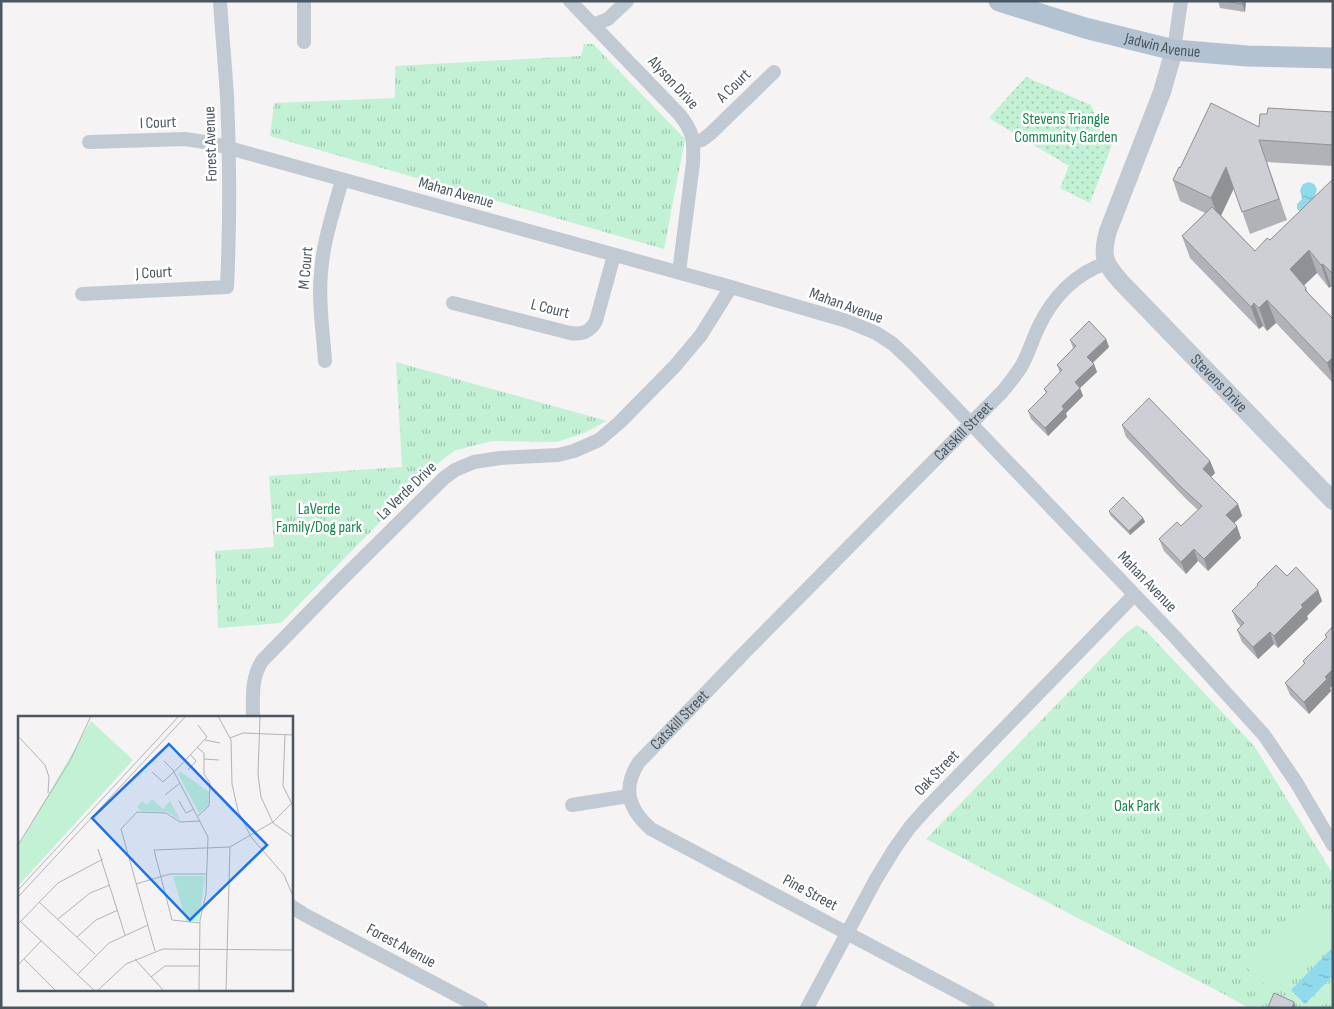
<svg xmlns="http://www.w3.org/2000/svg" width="1334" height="1009" font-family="'Sofia Sans Condensed',sans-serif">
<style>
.grass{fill:url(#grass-tufts)}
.garden{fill:url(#garden-dots)}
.pitch{fill:#c3f1d5}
.water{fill:url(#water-ripples)}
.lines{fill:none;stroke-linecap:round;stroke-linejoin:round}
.minor{stroke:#c1cad2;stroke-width:14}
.tertiary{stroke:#c1cad2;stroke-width:18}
.primary{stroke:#b3c2d1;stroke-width:21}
.wall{fill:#b0b2b7}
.shaded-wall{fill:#909195}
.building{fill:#cdcfd5;stroke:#909195}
.labels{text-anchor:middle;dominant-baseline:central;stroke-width:5;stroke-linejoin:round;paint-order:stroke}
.street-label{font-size:16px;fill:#4a5661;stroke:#fff}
.park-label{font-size:16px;fill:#17864f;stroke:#fff}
.inset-road{fill:none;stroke:#b1b4b9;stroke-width:1}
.view{fill:#1a73e8;fill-opacity:0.15;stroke:#1a73e8;stroke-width:2.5}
.inset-edge{fill:none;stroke:#4a5661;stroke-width:2.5}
</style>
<defs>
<pattern id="grass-tufts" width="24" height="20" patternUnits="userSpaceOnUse" patternTransform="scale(1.25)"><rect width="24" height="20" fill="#c3f1d5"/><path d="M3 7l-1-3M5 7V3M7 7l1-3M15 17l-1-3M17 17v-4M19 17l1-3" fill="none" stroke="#a0c6b0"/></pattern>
<pattern id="garden-dots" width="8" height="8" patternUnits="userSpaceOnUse" patternTransform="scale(1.25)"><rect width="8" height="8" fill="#c3f1d5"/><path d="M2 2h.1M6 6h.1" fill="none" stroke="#a0c6b0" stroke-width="1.8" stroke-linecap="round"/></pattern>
<pattern id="water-ripples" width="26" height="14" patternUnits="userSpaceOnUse" patternTransform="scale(1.25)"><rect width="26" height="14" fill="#90daee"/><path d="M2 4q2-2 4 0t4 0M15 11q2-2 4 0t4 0" fill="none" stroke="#78b4c4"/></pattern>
</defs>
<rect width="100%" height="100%" fill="#f5f3f3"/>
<!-- grass -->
<g class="grass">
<path d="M584,44H593L685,139L664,249L270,136L274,103L395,98V66L581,56Z"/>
<path d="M396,362L607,421L584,433L557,442L493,441L472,446L454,451L437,464L281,623L218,628L215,551L274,547L269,476L402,467Z"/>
<path d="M1137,625L1147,632L1255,747L1333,874V1008H1249L1218,991L926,839L1125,634Z"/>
</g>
<!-- garden -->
<path class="garden" d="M1026,77L1091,105L1100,129L1113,142L1090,203L1060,188L1069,166L989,118Z"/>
<!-- pitch -->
<path class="pitch" d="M1308,899L1333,922V934L1275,994L1244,965Z"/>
<!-- water -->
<g class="water">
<path d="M1309,182L1314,184L1317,189L1315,196L1316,199L1301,212L1297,209V204L1302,199L1300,190L1303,184Z"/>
<path d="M1331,949L1333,951V976L1305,1004L1291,990Z"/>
</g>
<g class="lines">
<!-- minor -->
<g class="minor">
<path d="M304,1V42"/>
<path d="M570,1L679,114C694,132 694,141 693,163L679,272"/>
<path d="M593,25L608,19L627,1"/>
<path d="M1174,50L1181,1"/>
<path d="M89,142L185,139L211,143L731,287L847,321L876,333L893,344L912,362L1175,637L1264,735L1296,782L1333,845"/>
<path d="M693,142L702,140L710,134L774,72"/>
<path d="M82,294L227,287C230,223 230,160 227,96C225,65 222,33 220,1"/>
<path d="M453,303L570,333C582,335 590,332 596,321L614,255"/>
<path d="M325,361C323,332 318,301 321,273C323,241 334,210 342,180"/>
<path d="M253,718C253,698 251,678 262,661L336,585L444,478L455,470L474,462L500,458L558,455L574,451L599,440L620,422L675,366L701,335L731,287"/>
<path d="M572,805L629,796"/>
<path d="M291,906L305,915L481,1008"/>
<path d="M807,1008L876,879L895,848L910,827L926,809L1134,595"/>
<path id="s1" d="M988,1008L651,829C628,809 622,788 639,762L746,651L1002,392C1009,384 1015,376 1021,367C1028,355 1032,341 1038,328C1052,298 1075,273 1107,263"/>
</g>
<!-- tertiary -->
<path class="tertiary" id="s2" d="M1174,50L1162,92L1108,231C1101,256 1104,263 1121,282L1333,501"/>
<!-- primary -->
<path class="primary" id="s3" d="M999,1L1085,28L1174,50L1247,56L1333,58"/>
</g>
<!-- wall -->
<g class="wall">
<path d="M1218,1H1246L1245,12L1220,8Z"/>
<path d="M1333,112V166L1267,162L1287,220L1250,234L1234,188L1221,215L1255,251L1270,240L1333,179V288L1331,286L1329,288L1317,273L1304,285L1309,294L1333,319V383L1276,323L1267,331L1263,326L1259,329L1190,258L1182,236L1205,213L1180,201L1173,180L1180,168L1259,127L1267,114Z"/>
<path d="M1106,339L1109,347L1093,363L1097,372L1080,388L1083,396L1066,413L1067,417L1048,436L1031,419L1028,411L1046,393L1044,389L1060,373L1057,365L1073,348L1070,340Z"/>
<path d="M1122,425L1210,461L1215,473L1211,477L1238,504L1242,516L1234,523L1241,538L1208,571L1198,561L1186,574L1164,551L1159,539L1181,526L1198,510L1187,500L1126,437Z"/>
<path d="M1109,511L1143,518L1145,522L1130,535L1110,515Z"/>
<path d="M1287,576L1318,590L1322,601L1307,616L1308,619L1278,648L1274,644L1258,659L1242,642L1237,630L1241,627L1237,622L1232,611L1258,586L1257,584Z"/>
<path d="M1333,626L1330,688L1331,691L1309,714L1290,695L1285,683L1304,664L1303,661L1326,638L1325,635Z"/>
</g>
<!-- shaded-wall -->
<g class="shaded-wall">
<path d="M1242,1H1246L1245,12L1242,4Z"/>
<path d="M1226,167L1234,188L1219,220L1211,198Z"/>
<path d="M1309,250L1317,273L1298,291L1290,269Z"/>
<path d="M1323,264L1331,286L1329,288L1321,265Z"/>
<path d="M1267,300L1276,323L1267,331L1259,308Z"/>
<path d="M1254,303L1263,326L1259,329L1251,307Z"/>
<path d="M1106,339L1109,347L1090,365L1087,357Z"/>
<path d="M1332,358L1333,360V379L1327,363Z"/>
<path d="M1094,364L1097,372L1080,388L1083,396L1066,413L1067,417L1048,436L1045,428L1062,406L1075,382Z"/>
<path d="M1210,461L1215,473L1207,481L1203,469Z"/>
<path d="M1238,504L1242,516L1230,527L1226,515Z"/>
<path d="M1143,518L1145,522L1130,535L1129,531Z"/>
<path d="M1237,526L1241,538L1208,571L1204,559Z"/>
<path d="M1194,549L1198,561L1186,574L1181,562Z"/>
<path d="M1318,590L1322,601L1307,616L1308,619L1278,648L1274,636L1301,605Z"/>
<path d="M1270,632L1274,644L1258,659L1253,647Z"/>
<path d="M1333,669V685L1330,688L1331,691L1309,714L1304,702L1325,677Z"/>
<path d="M1294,1002L1296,1008H1292Z"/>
</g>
<!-- building -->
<g class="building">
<path d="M1224,1H1242V4Z"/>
<path d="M1211,103L1259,127L1260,114H1267L1268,108L1333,112V145L1259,140L1279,199L1242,212L1226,167L1211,198L1173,180L1179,167L1180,168Z"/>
<path d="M1333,179V274L1323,264L1321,265L1309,250L1290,269L1306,288L1305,290L1333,319V359L1332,358L1327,363L1267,300L1259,308L1254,303L1251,307L1182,236L1212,207L1255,251L1267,238L1270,240Z"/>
<path d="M1089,321L1106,339L1087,357L1094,364L1075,382L1080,388L1062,406L1064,409L1045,428L1028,411L1047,392L1044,389L1062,370L1057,365L1076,346L1070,340Z"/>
<path d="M1149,398L1210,461L1203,469L1238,504L1226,515L1237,526L1204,559L1194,549L1181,562L1159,539L1177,522L1181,526L1202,506L1182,488L1122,425Z"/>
<path d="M1123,497L1143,518L1129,531L1109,511Z"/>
<path d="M1276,565L1287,576L1296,567L1318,590L1301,605L1303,607L1274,636L1270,632L1253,647L1237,630L1244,623L1232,611L1258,585L1257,584Z"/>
<path d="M1333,626V669L1325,677L1327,679L1304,702L1285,683L1305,663L1303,661L1327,637L1325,635Z"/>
<path d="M1274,993L1294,1002L1292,1008L1268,1007Z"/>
</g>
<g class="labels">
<!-- street labels -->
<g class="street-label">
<text stroke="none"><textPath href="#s3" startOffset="170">Jadwin Avenue</textPath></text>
<text transform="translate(673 83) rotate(47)">Alyson Drive</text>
<text transform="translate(734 86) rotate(-44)">A Court</text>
<text transform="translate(158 123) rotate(-2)">I Court</text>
<text transform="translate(211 144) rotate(-92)">Forest Avenue</text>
<text transform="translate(456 193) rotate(16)">Mahan Avenue</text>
<text transform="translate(306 268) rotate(-85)">M Court</text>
<text transform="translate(154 273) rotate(-3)">J Court</text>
<text transform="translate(846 306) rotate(20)">Mahan Avenue</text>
<text transform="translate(550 309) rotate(14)">L Court</text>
<text stroke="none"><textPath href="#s2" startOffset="390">Stevens Drive</textPath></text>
<text stroke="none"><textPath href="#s1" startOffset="921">Catskill Street</textPath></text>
<text transform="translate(407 491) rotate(-44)">La Verde Drive</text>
<text transform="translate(1147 582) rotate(46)">Mahan Avenue</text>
<text stroke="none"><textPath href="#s1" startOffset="516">Catskill Street</textPath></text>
<text transform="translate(937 773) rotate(-46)">Oak Street</text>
<text transform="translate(810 893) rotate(28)">Pine Street</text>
<text transform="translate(401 946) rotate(28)">Forest Avenue</text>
</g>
<!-- park labels -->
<g class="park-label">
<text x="1066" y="119">Stevens Triangle<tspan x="1066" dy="18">Community Garden</tspan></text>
<text x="319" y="509">LaVerde<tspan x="319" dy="18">Family/Dog park</tspan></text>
<text x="1137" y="806">Oak Park</text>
</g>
</g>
<!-- overview -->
<g transform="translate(18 716)">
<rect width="275" height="275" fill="#f5f3f3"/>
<path d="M73,5L115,44L0,170V130ZM163,56L191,76L190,90L181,97L160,58ZM134,83L145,93L152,85L163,105L150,96L124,95L119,91L124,85L129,89ZM155,160H187L181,205H168Z" fill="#c3f1d5"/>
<path class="inset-road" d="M200,0L213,24L214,68L220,95L233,121L266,159L275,180M242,0L240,58L243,81L255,107L275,121M267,18L265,70L275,90M0,20L27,49L31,61L30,77M212,22L225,17L275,19M187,24L202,27M179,31L186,37V58L192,67L191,90L180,100M186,43L201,44M146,45L155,54L190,121L188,178L182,204L181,275M170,54L178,45L173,39M134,56L145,66L160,52L189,21L180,9M147,79L162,67M161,85L168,97L176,93M0,129L52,45L73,0M80,133L107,219M136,134L212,131L255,106L275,86M136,134L154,204L182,207M118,168L152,158H189M0,174L161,0M0,181L168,0M21,186L77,238M40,203L72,177L92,169M2,205L77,275M0,208L40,167L85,143M59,221L78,204L100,194M137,235L103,113L119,96L148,97L162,106L182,105M6,243L38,275M117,243L146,275M0,249L23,225M60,258L91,227L130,209M133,261L147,250H181M79,275L108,248L145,233L275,234M208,275L212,131"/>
<path class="view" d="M151,28L249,129L172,204L74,102Z"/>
<rect width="275" height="275" class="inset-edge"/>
</g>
<!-- border -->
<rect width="1334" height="1009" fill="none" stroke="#4a5661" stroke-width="5"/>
</svg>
